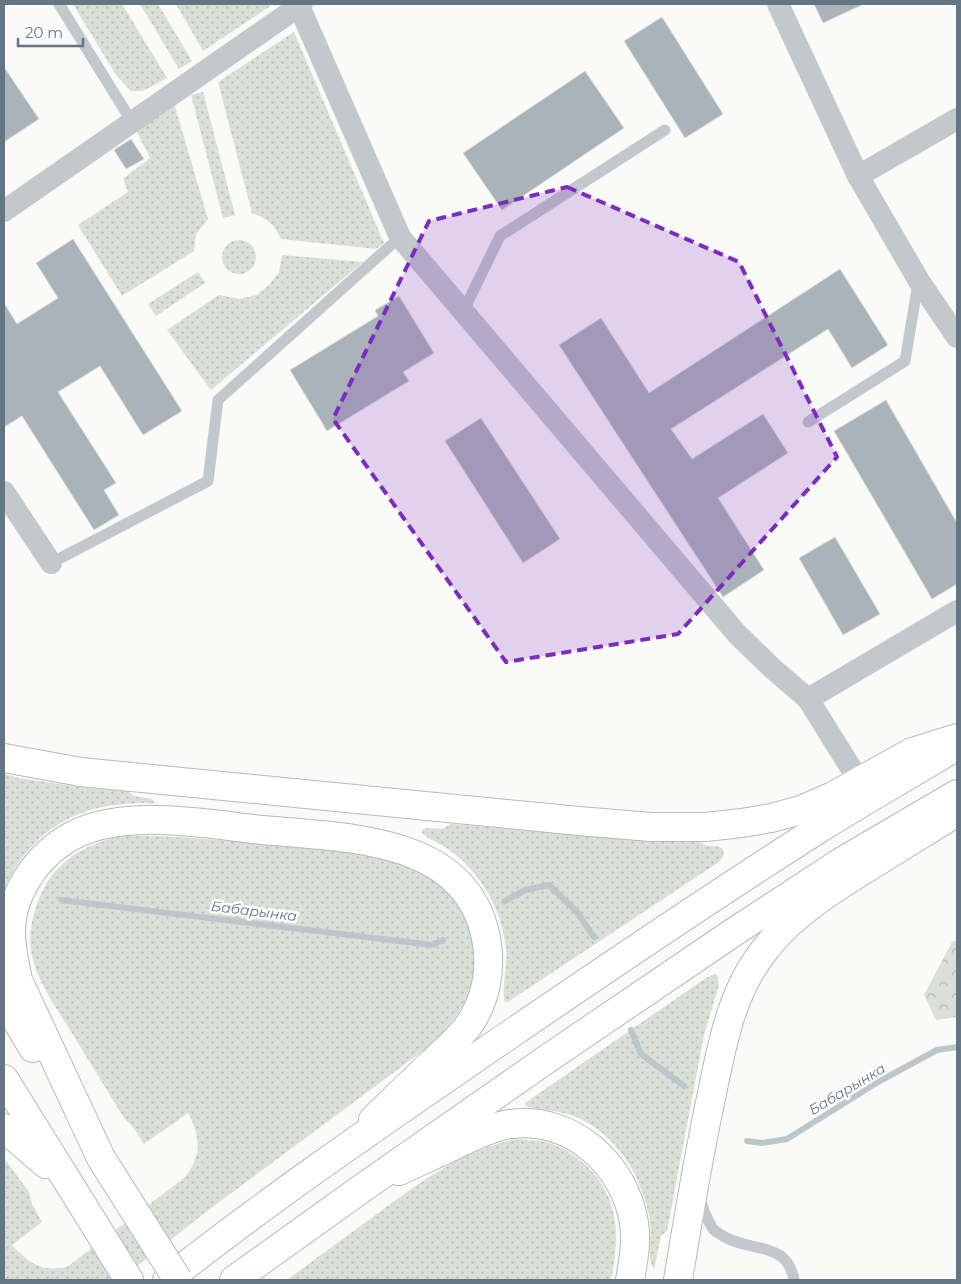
<svg xmlns="http://www.w3.org/2000/svg" width="961" height="1284" font-family="Montserrat,sans-serif">
<style>
.grass{fill:url(#grass-dots)}
.forest{fill:url(#forest-crowns)}
.lines{fill:none;stroke-linecap:round;stroke-linejoin:round}
.stream{stroke:#bbc7cb;stroke-width:6}
.building{fill:#aab3b9;stroke:#dcdcda}
.primary-casing{stroke:#b5babe;stroke-width:30}
.highway-casing{stroke:#b4b9bd;stroke-width:30}
.lane{stroke:#c3c8cc;stroke-width:11}
.street{stroke:#c3c8cc;stroke-width:22}
.primary{stroke:#fff;stroke-width:28}
.highway{stroke:#fff;stroke-width:28}
.primary-bridge-casing{stroke:#b5babe;stroke-width:30;stroke-linecap:butt}
.primary-bridge{stroke:#fff;stroke-width:28}
.marked{fill:#7b2cbf;fill-opacity:0.2;stroke:#7b2cbf;stroke-width:4;stroke-dasharray:10 6;stroke-linejoin:round}
.labels{text-anchor:middle;dominant-baseline:central;stroke-width:5;stroke-linejoin:round;paint-order:stroke}
.water-label{font-size:14px;font-style:italic;fill:#60757c;stroke:#fff}
</style>
<defs>
<pattern id="grass-dots" width="8" height="8" patternUnits="userSpaceOnUse" patternTransform="scale(1.25)"><rect width="8" height="8" fill="#dadfd7"/><path d="M2 2h.1M6 6h.1" fill="none" stroke="#b4b9b4" stroke-width="1.8" stroke-linecap="round"/></pattern>
<pattern id="forest-crowns" width="20" height="18" patternUnits="userSpaceOnUse" patternTransform="scale(1.25)"><rect width="20" height="18" fill="#dadfd7"/><path d="M2 6a3 3 0 1 1 6 0M12 15a3 3 0 1 1 6 0" fill="none" stroke="#b4b9b4"/></pattern>
</defs>
<rect width="100%" height="100%" fill="#fafaf8"/>
<!-- grass -->
<g class="grass">
<path d="M73,4H122L167,78L143,91H131L116,75Z"/>
<path d="M140,4H158L192,61L179,69Z"/>
<path d="M176,4H271L269,7L203,51Z"/>
<path d="M294,32L384,243L376,249L281,239C275,225 267,218 252,213L218,82Z"/>
<path d="M203,92L235,215L223,218L191,95Z"/>
<path d="M174,103L208,219L196,234L194,251L122,296L78,225L128,192L123,179L150,158L136,130Z"/>
<circle cx="239" cy="257" r="17"/>
<path d="M282,255L363,262L211,390L167,330L219,295L239,299L257,295L269,285L279,272Z"/>
<path d="M198,272L205,283L156,316L148,304Z"/>
<path d="M4,774L19,778L87,788L128,791L134,796L152,799L156,803C108,802 70,809 35,843C21,857 10,874 4,892Z"/>
<path d="M451,824L659,842L699,841L706,846H716L723,849L724,855L719,862L508,1002H505C501,988 508,965 506,948C501,907 481,873 448,849C440,843 429,840 422,833V830L426,828L443,829Z"/>
<path d="M122,836C168,835 213,840 258,843C310,847 374,847 421,872C448,886 467,913 474,942C483,985 458,1019 428,1047L210,1209L119,1280H4V1158L29,1192L32,1204L42,1222L12,1245C30,1264 41,1272 67,1267L184,1178C202,1157 201,1137 188,1113L144,1144L133,1127L124,1118C106,1089 88,1059 70,1030C56,1007 38,983 32,956C27,932 34,907 45,886C61,857 92,842 122,836Z"/>
<path d="M714,974L717,975L719,985L704,1035L667,1231L661,1236L654,1269C646,1258 652,1235 650,1221C643,1176 615,1131 571,1115C556,1110 540,1111 526,1106L525,1103L706,978Z"/>
<path d="M515,1139C527,1140 539,1140 550,1143C581,1154 608,1182 614,1215C618,1237 615,1259 611,1280H287C315,1259 344,1238 373,1217C417,1184 461,1151 515,1139Z"/>
</g>
<!-- forest -->
<path class="forest" d="M957,940V1017L936,1020L924,995L952,942Z"/>
<g class="lines">
<!-- stream -->
<g class="stream">
<path d="M61,900L432,945L443,940"/>
<path d="M505,901L525,890L549,885L577,912L594,937"/>
<path d="M631,1030L641,1054L684,1086"/>
<path d="M747,1141L762,1143L787,1139L878,1082L937,1050L957,1047"/>
</g>
</g>
<!-- building -->
<g class="building">
<path d="M814,4H864L823,23Z"/>
<path d="M662,17L723,114L685,138L624,41Z"/>
<path d="M4,67L39,119L4,142Z"/>
<path d="M585,71L624,128L502,210L463,153Z"/>
<path d="M131,139L144,159L126,169L114,150Z"/>
<path d="M73,239L182,411L143,435L100,366L58,392L116,483L104,490L119,515L94,530L22,416L4,427V303L17,324L58,298L36,263Z"/>
<path d="M840,269L888,345L852,368L828,329L671,429L692,459L763,414L788,453L718,498L764,570L723,597L559,345L601,318L649,393Z"/>
<path d="M399,296L434,353L403,372L409,381L327,431L290,370L378,316L375,310Z"/>
<path d="M886,400L957,523V584L932,599L834,431Z"/>
<path d="M481,418L560,539L523,563L445,441Z"/>
<path d="M835,537L880,614L843,635L799,558Z"/>
</g>
<g class="lines">
<!-- primary casing -->
<g class="primary-casing">
<g id="primary">
<path d="M4,758L81,772L579,821L651,827H705L742,823L771,818L801,810L833,796L912,752L957,738"/>
<path d="M4,999L33,1048"/>
<path d="M4,1079L129,1280"/>
<path d="M4,1128L46,1164"/>
<path d="M101,1158L18,980C15,964 11,949 11,933C10,896 35,859 65,840C116,806 205,824 263,830C347,838 471,836 487,944C491,973 485,1002 468,1026C458,1040 444,1051 432,1063C412,1082 392,1101 373,1120"/>
<path d="M399,1171C420,1161 441,1152 461,1142C477,1135 494,1126 511,1124C572,1116 625,1165 634,1223C637,1243 633,1262 630,1280"/>
<path d="M678,1280C688,1219 698,1158 711,1098C722,1045 731,990 767,947C795,912 833,889 870,866C899,848 928,830 957,812"/>
</g>
</g>
<!-- highway casing -->
<g class="highway-casing">
<g id="highway">
<path d="M167,1280C271,1198 381,1123 490,1048C598,974 707,900 817,830C863,801 911,774 957,746"/>
<path d="M234,1280L361,1189L547,1059L734,932L841,862L957,794"/>
</g>
</g>
<!-- lane -->
<g class="lane">
<path d="M59,4L132,122"/>
<path d="M463,312L500,236L665,130"/>
<path d="M808,422L905,361L918,283"/>
<path d="M51,563L208,481L218,400L400,237"/>
<path d="M700,1196C702,1208 707,1219 713,1229C716,1232 720,1234 723,1236C750,1253 787,1240 794,1280"/>
</g>
<!-- street -->
<g class="street">
<path d="M778,4L858,176L919,281L957,337"/>
<path d="M299,6L400,237L737,634L772,668L808,699L859,781"/>
<path d="M858,176L957,119"/>
<path d="M4,211L302,4"/>
<path d="M4,492L51,563"/>
<path d="M808,699L957,611"/>
</g>
<!-- primary -->
<use href="#primary" class="primary"/>
<!-- highway -->
<use href="#highway" class="highway"/>
<!-- primary-bridge casing -->
<g class="primary-bridge-casing">
<path id="primary-bridge" d="M101,1158L178,1280"/>
</g>
<!-- primary-bridge -->
<use href="#primary-bridge" class="primary-bridge"/>
</g>
<!-- marked area -->
<path class="marked" d="M567,187L739,262L837,457L678,634L506,662L333,419L429,221Z"/>
<g class="labels">
<!-- water labels -->
<g class="water-label">
<text transform="translate(254 911) rotate(7)">Бабарынка</text>
<text transform="translate(847 1089) rotate(-31)">Бабарынка</text>
</g>
</g>
<!-- border -->
<rect width="961" height="1284" fill="none" stroke="#657683" stroke-width="10"/>
<!-- scale -->
<path d="M18 38v8h65v-8" fill="none" stroke="#657683" stroke-width="2.5"/>
<text x="25" y="38" font-size="15" fill="#657683" stroke="#ffffff" stroke-width="4" paint-order="stroke">20 m</text>
</svg>
